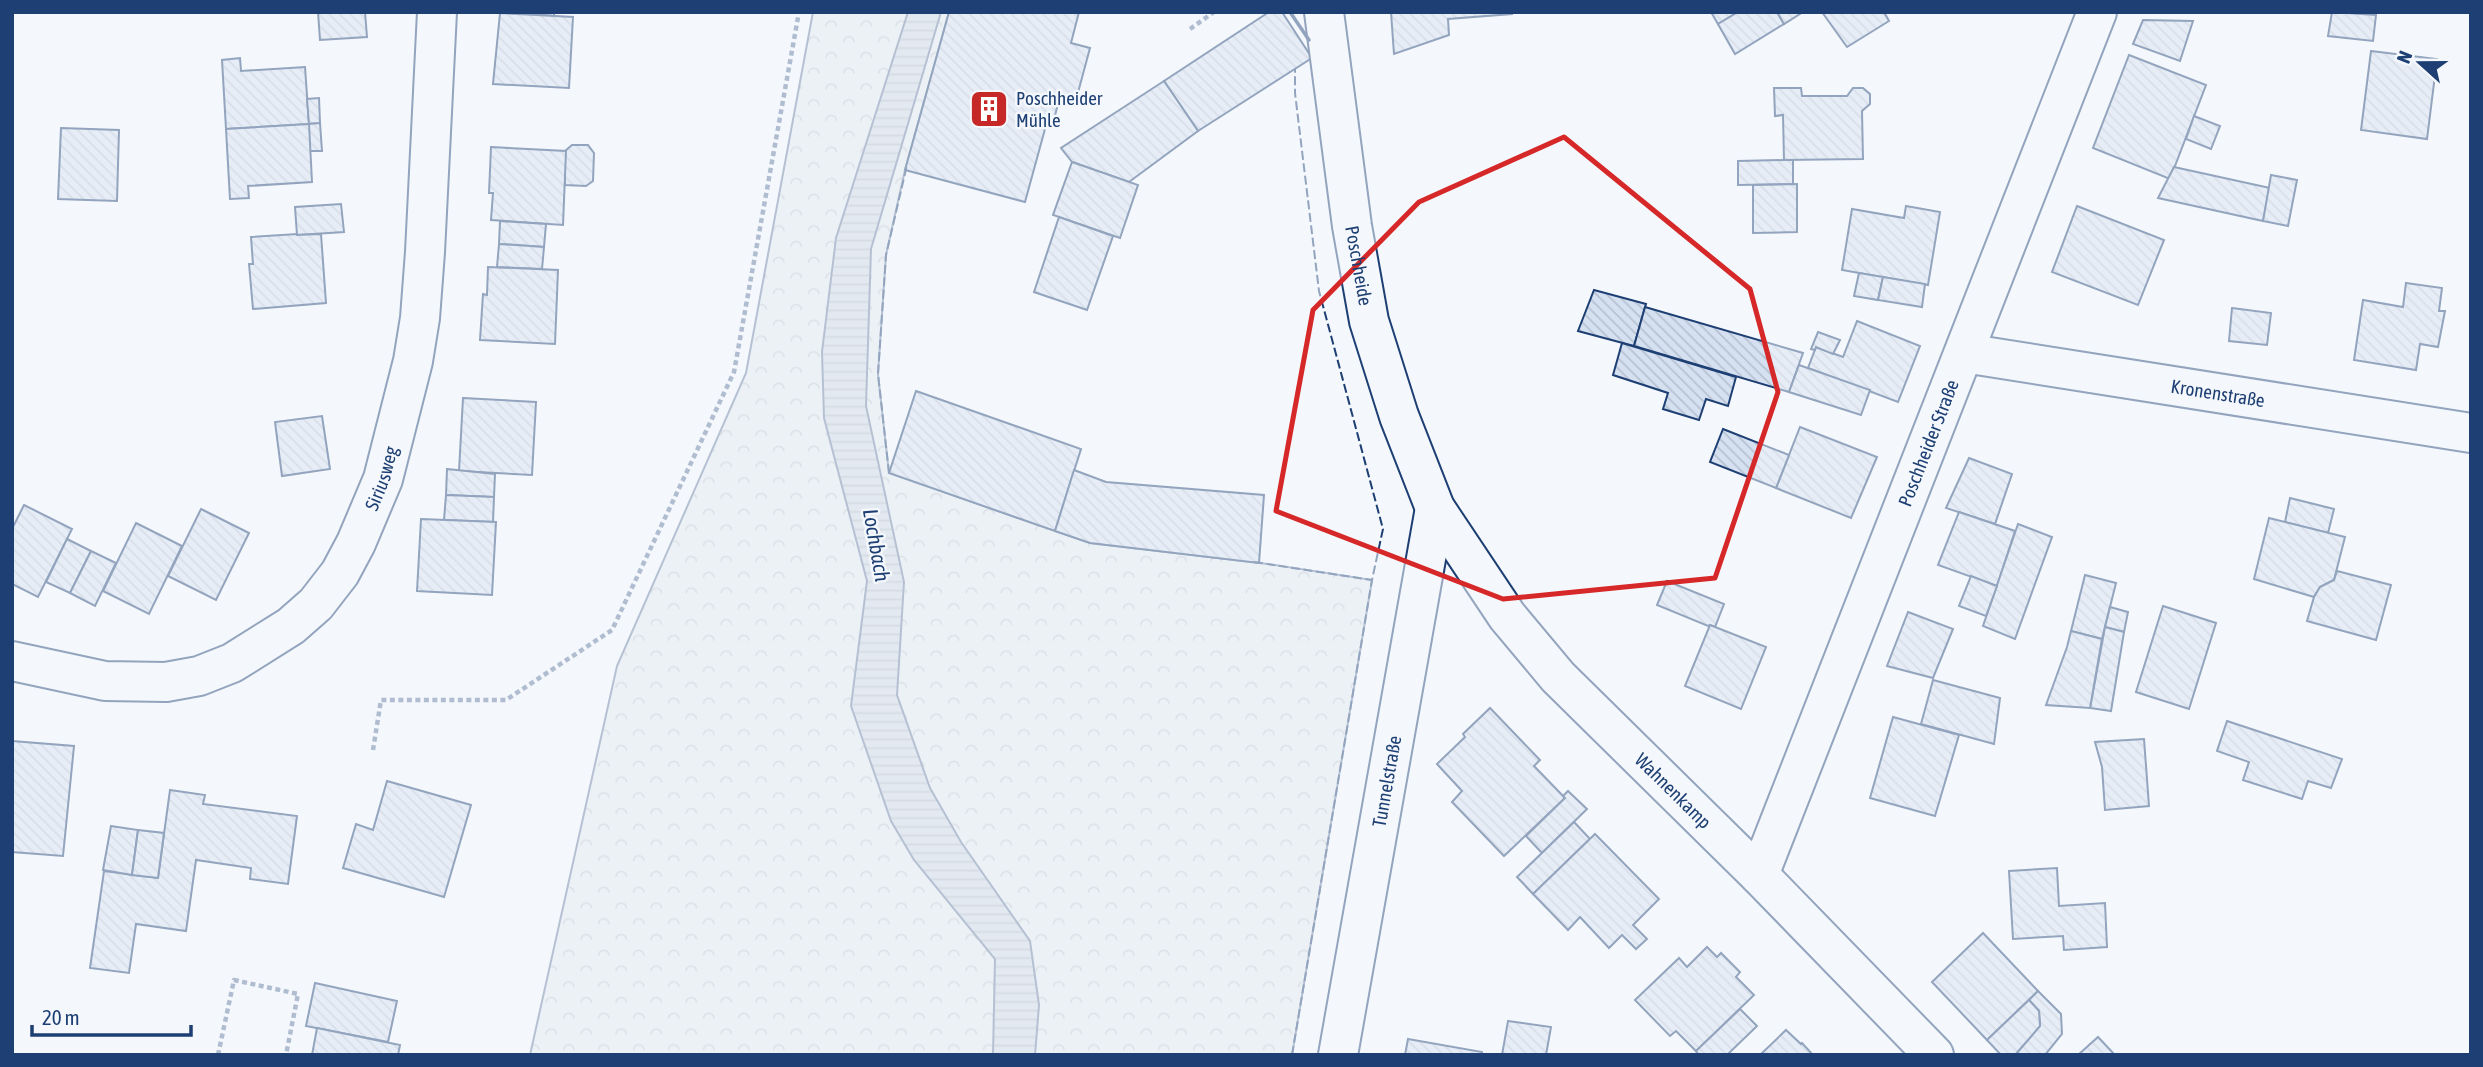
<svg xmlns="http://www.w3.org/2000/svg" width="2483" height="1067" font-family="'Asap Condensed',sans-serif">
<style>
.forest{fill:url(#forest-crowns);stroke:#687fa3;stroke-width:2}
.water{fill:url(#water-rules);stroke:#687fa3;stroke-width:2}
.building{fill:url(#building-back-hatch);stroke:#1d3f73;stroke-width:2}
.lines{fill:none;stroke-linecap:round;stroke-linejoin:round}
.minor-casing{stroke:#1d3f73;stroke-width:42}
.path{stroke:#5e769c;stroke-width:4.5;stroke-dasharray:5 3.5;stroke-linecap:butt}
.minor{stroke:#f4f7fb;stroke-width:38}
.fence{stroke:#1d3f73;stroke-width:2;stroke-dasharray:9 3.5;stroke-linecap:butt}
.wall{stroke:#1d3f73;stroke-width:3.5}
.marked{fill:none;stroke:#d62828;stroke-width:5;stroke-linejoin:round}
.labels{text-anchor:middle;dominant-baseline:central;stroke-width:5;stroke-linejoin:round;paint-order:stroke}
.poi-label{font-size:19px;fill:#1d3f73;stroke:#f4f7fb;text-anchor:start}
.street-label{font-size:19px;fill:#1d3f73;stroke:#f4f7fb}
.water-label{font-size:21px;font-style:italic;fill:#1d3f73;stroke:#f4f7fb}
</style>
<defs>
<pattern id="forest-crowns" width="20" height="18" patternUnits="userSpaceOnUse" patternTransform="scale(1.75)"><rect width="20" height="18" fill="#e3e9f0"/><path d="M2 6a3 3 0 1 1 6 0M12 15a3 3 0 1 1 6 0" fill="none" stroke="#c2c9d1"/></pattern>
<pattern id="water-rules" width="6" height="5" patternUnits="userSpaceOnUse" patternTransform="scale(1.75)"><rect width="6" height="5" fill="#cfd7e4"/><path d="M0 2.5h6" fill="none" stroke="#b1bac7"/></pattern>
<pattern id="building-back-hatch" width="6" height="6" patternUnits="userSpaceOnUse" patternTransform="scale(1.75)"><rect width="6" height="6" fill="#d5e0f0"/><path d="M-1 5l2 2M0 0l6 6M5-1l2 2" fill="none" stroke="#b6c1d1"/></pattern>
</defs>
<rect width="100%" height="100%" fill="#f4f7fb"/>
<!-- forest -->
<path class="forest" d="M813,12H949L905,170L886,255L878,374L889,473L1090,543L1268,564L1372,580L1292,1055H530L617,666L746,373Z"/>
<!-- water -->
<path class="water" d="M908,12H941L871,249L866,406L904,582L897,695L930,788L961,842L1030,941L1039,1005L1035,1055H993L995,959L914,860L891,821L851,706L867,581L824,418L822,352L836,238Z"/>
<!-- building -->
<g class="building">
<path d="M318,12H365L367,37L320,40Z"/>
<path d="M511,12H554V16Z"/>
<path d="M949,12H1079L1071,43L1090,48L1076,100L1060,95L1054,120L1048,118L1025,202L905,170Z"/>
<path d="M1269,12H1282L1312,58L1198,131L1164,81Z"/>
<path d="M1391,12H1512V14L1448,19L1449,35L1394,54Z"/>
<path d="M1711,12H1738L1718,24Z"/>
<path d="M1738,12H1777L1784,24L1735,54L1718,24Z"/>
<path d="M1777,12H1803L1784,24Z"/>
<path d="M1822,12H1884L1889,21L1847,47Z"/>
<path d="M2332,12L2376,15L2373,41L2328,36Z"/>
<path d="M500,13L573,17L569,88L493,84Z"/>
<path d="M2143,20L2193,21L2180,61L2133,44Z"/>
<path d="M2371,51L2437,59L2427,139L2361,130Z"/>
<path d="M2129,55L2206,85L2170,179L2093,148Z"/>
<path d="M240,58L241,71L305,67L309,124L226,129L222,60Z"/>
<path d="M1164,81L1198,131L1129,182L1072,162L1061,148Z"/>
<path d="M1774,88H1801L1802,96H1847L1853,88H1863L1870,94V104L1862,111L1863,159L1784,160L1783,115L1775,116Z"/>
<path d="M319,98L320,123L309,124L307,99Z"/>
<path d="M2194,116L2220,126L2211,149L2186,139Z"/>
<path d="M320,123L322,151H309V124Z"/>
<path d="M309,124L312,182L248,186L249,198L230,199L226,129Z"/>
<path d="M61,128L119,130L117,201L58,199Z"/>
<path d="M572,145H588L594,153L593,181L586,186L565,185V151Z"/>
<path d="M491,147L566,151L563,225L491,220L493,193H489Z"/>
<path d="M1784,160H1793V184L1738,185V161Z"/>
<path d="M1072,162L1138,185L1120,238L1053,215Z"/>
<path d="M2174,167L2270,188L2263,221L2158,198Z"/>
<path d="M2271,175L2297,180L2288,226L2263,221Z"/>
<path d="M1797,184V232L1753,233V185Z"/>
<path d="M341,204L344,232L297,235L295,207Z"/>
<path d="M1906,206L1940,212L1928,285L1842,270L1852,209L1904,218Z"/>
<path d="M2077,206L2164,240L2138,305L2052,272Z"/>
<path d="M1059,217L1113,236L1087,310L1034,292Z"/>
<path d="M500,221L546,224L544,247L499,244Z"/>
<path d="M297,234V235L321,234L326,303L253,309L249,264H253L251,237Z"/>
<path d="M499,244L544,247L542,269L497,267Z"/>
<path d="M488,267L558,270L555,344L480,340L483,294L487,295Z"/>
<path d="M1859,273L1883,277L1878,300L1854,296Z"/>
<path d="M1883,277L1925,284L1922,307L1878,300Z"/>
<path d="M2406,283L2442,288L2439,311H2445L2438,347L2420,344L2416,370L2354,360L2363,300L2403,307Z"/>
<path d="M1594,290L1646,304L1634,346L1578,331Z"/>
<path d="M1645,307L1803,353L1789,392L1634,346Z"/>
<path d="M2232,308L2271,313L2267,345L2229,341Z"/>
<path d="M1857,321L1920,346L1898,402L1808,368L1816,347L1843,357Z"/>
<path d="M1818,332L1840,340L1833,354L1816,347L1815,350L1811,349Z"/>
<path d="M1622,343L1736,377L1728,406L1706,399L1699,420L1663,409L1668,393L1613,375Z"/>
<path d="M1799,365L1870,390L1861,415L1789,392Z"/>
<path d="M916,391L1081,449L1055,531L889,473Z"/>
<path d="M463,398L536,402L532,475L459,471Z"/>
<path d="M322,416L330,469L282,476L275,422Z"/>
<path d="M1800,427L1877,457L1851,518L1776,488Z"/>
<path d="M1723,429L1789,455L1776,488L1710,462Z"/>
<path d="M1969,458L2012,474L1995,524L1946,508Z"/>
<path d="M447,469L495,474L494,497L446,495Z"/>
<path d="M1074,470L1106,482L1264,495L1259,563L1090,543L1055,531Z"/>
<path d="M446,495L494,497L493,522L444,520Z"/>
<path d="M2290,498L2334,509L2328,533L2285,522Z"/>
<path d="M24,505L72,529L38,597L12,584V529Z"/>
<path d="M201,509L249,533L216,600L168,576Z"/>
<path d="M1959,512L2015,531L1997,586L1938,565Z"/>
<path d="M2269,518L2345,537L2334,580L2320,587L2314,597L2254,579Z"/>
<path d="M421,519L496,522L492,595L417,591Z"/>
<path d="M136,523L182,546L149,614L103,591Z"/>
<path d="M2018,524L2052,537L2015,639L1983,626Z"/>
<path d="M67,539L91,551L70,593L46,582Z"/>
<path d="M91,551L116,563L95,606L70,593Z"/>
<path d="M2337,571L2391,585L2376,640L2307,621L2314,597L2320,587L2334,580Z"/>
<path d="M2085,575L2116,583L2102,639L2071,631Z"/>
<path d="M1971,576L1997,586L1986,616L1959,606Z"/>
<path d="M1667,581L1724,604L1715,627L1710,625L1708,626L1657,605Z"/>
<path d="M2163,606L2216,623L2189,709L2136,692Z"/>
<path d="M2110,607L2128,612L2124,632L2105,627Z"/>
<path d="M1908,612L1953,629L1933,678L1887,666Z"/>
<path d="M1710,625L1766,647L1741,709L1685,686Z"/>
<path d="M2105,627L2124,632L2111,711L2090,708Z"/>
<path d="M2071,631L2102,639L2090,708L2046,705L2067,647Z"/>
<path d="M1933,680L2000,698L1994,744L1921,724Z"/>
<path d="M1490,708L1540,760L1534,766L1565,798L1504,856L1452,802L1462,791L1437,764L1465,737L1463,734Z"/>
<path d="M1893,717L1959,735L1935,816L1870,798Z"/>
<path d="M2227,721L2342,759L2331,788L2308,781L2302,799L2243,780L2249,762L2217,751Z"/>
<path d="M2144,739L2149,806L2105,810L2102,767L2095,742Z"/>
<path d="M12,741L74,746L63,856L12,852Z"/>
<path d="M387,781L471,805L444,897L343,868L356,824L373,830Z"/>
<path d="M170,790L205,795L203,804L297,816L288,884L250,879L251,868L196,860L186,931L136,924L129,973L90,968L104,871L158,878Z"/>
<path d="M1568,791L1587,809L1542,853L1526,836L1565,798L1563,796Z"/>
<path d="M1574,822L1590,839L1533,894L1517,877Z"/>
<path d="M111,826L138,830L132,875L103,870Z"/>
<path d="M138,830L164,833L158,878L132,875Z"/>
<path d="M1595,834L1659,899L1633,925L1647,939L1636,949L1622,935L1609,948L1580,917L1568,930L1533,894Z"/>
<path d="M2057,868L2059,906L2105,903L2107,947L2064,950L2063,936L2013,939L2009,871Z"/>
<path d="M1983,933L2038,991L1987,1040L1932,982Z"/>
<path d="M1707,947L1717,957L1721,953L1740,972L1736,977L1754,995L1696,1051L1676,1031L1670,1036L1635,1000L1679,958L1687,967Z"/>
<path d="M315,983L397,1001L388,1042L306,1026Z"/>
<path d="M2038,991L2061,1014L2062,1034L2045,1055H2015L2040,1026L2039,1011L2029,1000Z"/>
<path d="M2029,1000L2039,1011L2040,1026L2015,1055H2001L1987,1040Z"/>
<path d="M1740,1009L1757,1026L1727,1055H1699L1696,1051Z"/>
<path d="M1508,1021L1551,1027L1546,1055H1502Z"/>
<path d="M317,1028L400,1045L398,1055H312Z"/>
<path d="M1786,1030L1801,1044L1802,1043L1813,1055H1760Z"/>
<path d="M2098,1037L2115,1055H2078Z"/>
<path d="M1408,1039L1482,1052V1055H1405Z"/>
</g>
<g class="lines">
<!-- minor casing -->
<g class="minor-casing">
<g id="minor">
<path id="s1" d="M1324,12L1352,226L1369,321L1399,416L1435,508L1507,616L1558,677L1759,875L1934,1055"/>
<path id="s2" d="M1964,353L2471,433"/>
<path id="s3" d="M12,661L105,681L166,682L199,676L232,663L291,626L316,604L340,573L356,543L383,479L413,361L420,318L425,252L437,12"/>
<path id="s4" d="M1759,875L2097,12"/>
<path id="s5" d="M1338,1055L1435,508"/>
</g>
</g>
<!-- path -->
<g class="path">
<path d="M1190,29L1214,12"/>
<path d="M373,750L381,700H506L612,630L734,372L799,12"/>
<path d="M218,1055L234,980L298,994L286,1055"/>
</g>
<!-- minor -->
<use href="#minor" class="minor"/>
<!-- fence -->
<g class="fence">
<path d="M889,473L878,374L886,255L907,165"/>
<path d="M1254,562L1372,580"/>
<path d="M1292,1055L1372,580L1383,529L1319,291L1295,93V68"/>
</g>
<!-- wall -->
<path class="wall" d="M1290,12L1309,40"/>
</g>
<!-- marked area -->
<path d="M0 0H2483V1067H0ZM1564,137L1750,289L1778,392L1715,578L1503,599L1276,511L1313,310L1419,202Z" fill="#f4f7fb" fill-opacity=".55" fill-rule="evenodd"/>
<path class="marked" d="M1564,137L1750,289L1778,392L1715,578L1503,599L1276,511L1313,310L1419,202Z"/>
<!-- icons -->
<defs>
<g id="building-square" transform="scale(2.0125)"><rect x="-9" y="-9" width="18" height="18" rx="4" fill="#c62828" stroke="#f4f7fb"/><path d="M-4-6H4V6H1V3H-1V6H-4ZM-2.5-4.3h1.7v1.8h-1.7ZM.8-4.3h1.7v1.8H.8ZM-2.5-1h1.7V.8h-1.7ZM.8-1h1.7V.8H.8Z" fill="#fff"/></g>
</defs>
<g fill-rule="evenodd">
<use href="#building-square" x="989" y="109"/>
</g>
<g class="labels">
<!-- poi labels -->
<g class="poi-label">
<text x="1016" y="98">Poschheider<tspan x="1016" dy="22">Mühle</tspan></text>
</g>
<!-- street labels -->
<g class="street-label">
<text stroke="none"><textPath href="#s1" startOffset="256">Poschheide</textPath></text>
<text stroke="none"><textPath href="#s2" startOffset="257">Kronenstraße</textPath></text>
<text stroke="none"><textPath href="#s4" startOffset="464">Poschheider Straße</textPath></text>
<text stroke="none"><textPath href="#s3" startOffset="471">Siriusweg</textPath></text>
<text stroke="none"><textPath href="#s5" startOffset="278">Tunnelstraße</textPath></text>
<text stroke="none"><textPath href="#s1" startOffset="882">Wahnenkamp</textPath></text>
</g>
<!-- water labels -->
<g class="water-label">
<text transform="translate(877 545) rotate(80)">Lochbach</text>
</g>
</g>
<!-- border -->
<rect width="2483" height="1067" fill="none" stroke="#1d3f73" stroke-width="28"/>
<!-- north arrow -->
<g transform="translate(2420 63) rotate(291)" stroke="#f4f7fb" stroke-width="5" paint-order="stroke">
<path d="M0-5L12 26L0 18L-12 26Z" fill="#1d3f73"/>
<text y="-10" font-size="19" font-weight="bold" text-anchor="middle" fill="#1d3f73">N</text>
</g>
<!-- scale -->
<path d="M32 1025v10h159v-10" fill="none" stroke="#1d3f73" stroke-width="3.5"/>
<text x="42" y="1025" font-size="21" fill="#1d3f73" stroke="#f4f7fb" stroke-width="5" paint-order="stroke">20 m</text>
</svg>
